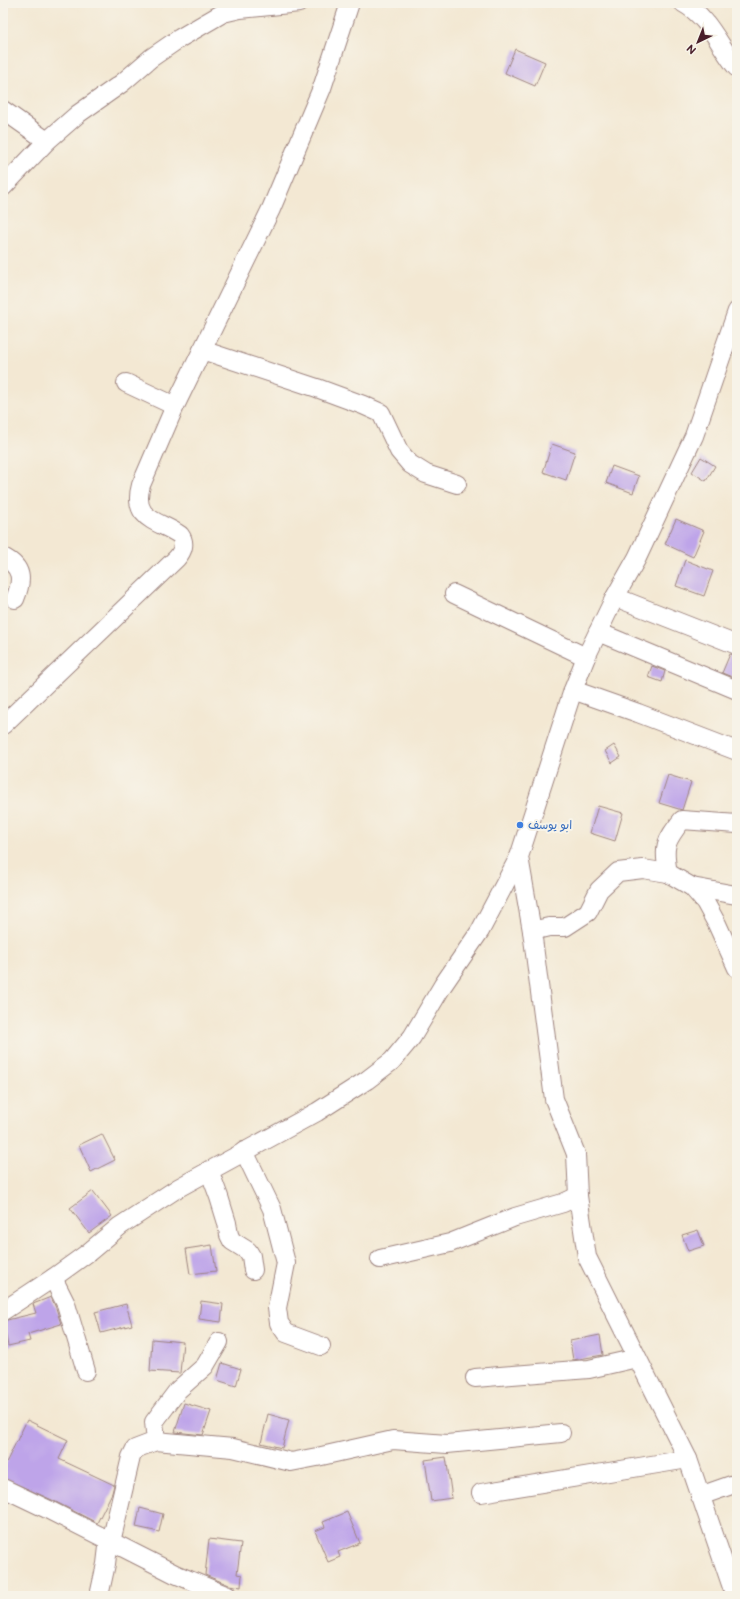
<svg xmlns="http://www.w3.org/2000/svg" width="740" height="1599" font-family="'Balsamiq Sans','Playpen Sans Arabic',sans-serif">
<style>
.building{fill:#bea4e9}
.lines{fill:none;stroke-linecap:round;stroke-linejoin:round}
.minor-casing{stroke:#9e847f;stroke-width:20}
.minor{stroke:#fff;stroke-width:18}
.shop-dot{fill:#3f7fe0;stroke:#f7f3e8;stroke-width:1.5}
.labels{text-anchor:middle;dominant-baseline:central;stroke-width:4;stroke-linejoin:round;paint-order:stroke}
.shop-label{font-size:12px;fill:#366cbe;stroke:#f7f3e8;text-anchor:start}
</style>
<rect width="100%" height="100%" fill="#f7f3e8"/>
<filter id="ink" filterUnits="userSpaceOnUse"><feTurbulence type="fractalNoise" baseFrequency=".025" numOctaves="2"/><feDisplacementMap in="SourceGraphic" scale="8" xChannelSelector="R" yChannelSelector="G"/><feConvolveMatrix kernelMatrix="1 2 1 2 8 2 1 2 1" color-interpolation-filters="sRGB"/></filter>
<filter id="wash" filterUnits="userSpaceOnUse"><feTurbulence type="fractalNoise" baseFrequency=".012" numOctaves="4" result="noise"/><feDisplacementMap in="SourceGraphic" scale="16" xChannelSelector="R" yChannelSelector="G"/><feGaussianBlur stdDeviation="0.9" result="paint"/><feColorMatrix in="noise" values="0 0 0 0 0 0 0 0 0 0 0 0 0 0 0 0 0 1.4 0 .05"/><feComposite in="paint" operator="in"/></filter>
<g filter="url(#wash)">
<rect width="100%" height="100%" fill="#f3e8d3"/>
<g id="blocks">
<!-- building -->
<g class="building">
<path d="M515,49L545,62L535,86L505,73Z"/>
<path d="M552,444L575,452L566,480L543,472Z"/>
<path d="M701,457L715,466L706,481L692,472Z"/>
<path d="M612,466L639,476L633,493L606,483Z"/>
<path d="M676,519L704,531L693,557L665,544Z"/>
<path d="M685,560L713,571L704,596L676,586Z"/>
<path d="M730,654L737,655V679L722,673Z"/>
<path d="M652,666L665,671L662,682L648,677Z"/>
<path d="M614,745L621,757L612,763L605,751Z"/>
<path d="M668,775L691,782L682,810L659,803Z"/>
<path d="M598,806L623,813L615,841L590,833Z"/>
<path d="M102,1134L115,1160L91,1172L79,1145Z"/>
<path d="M93,1191L112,1216L89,1233L70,1208Z"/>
<path d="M698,1230L704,1246L688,1251L682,1235Z"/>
<path d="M212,1245L216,1271L190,1274L186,1249Z"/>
<path d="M51,1297L56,1308L61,1324L28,1334L30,1341L8,1346L3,1321L36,1313L33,1304Z"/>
<path d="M201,1301L223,1304L221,1322L199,1319Z"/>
<path d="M126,1304L132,1325L101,1333L95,1312Z"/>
<path d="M600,1335L603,1355L573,1360L570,1341Z"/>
<path d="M152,1339L183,1342L180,1373L150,1371Z"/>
<path d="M222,1363L241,1369L236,1386L217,1380Z"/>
<path d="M184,1403L211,1411L203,1435L175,1432Z"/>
<path d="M268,1414L289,1420L282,1448L261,1443Z"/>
<path d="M27,1420L68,1440L59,1459L114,1485L112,1493L97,1523L52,1500L3,1478V1469Z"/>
<path d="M446,1457L452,1498L431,1501L425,1460Z"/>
<path d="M140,1508L163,1514L159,1532L136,1527Z"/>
<path d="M347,1512L360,1543L338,1552L340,1557L328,1562L315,1531L325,1527L323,1522Z"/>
<path d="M209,1539L241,1543L237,1574L242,1575L241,1587L229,1585L205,1575Z"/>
</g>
</g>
</g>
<g filter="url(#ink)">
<use href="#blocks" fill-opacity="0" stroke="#9e847f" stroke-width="1"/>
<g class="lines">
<!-- minor casing -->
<g class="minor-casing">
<g id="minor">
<path d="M683,3C709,17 719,46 737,68"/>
<path d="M3,110L47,141"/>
<path d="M3,187L47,141L78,114L122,83L151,58L180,38L223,13L240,9L299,3"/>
<path d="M202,350L317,388L363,405L381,413L399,451L410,464L426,474L457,484"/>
<path d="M126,383L175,406"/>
<path d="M3,557C23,567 23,580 15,599"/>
<path d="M454,594L586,657"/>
<path d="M615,597L737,645"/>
<path d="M598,632L737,690"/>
<path d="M573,690L638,713L737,751"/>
<path d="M3,725L177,558C183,551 186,543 180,535C159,520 131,521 141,485L175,406L271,209L322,88L350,3"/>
<path d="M668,873C663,846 665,842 682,820L737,824"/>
<path d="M692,887L736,895"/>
<path d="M532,931L549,927H565L588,912L599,890L618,872L643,869L668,873L692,887L705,902L717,924L737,968"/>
<path d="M244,1151L272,1209L286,1263L277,1308L279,1323L286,1333L321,1346"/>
<path d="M209,1170L219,1197L227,1223L229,1235L232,1241L248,1251L251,1256L253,1270"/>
<path d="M380,1259L450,1243L515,1217L563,1203L578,1196"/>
<path d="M53,1278L66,1304L86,1371"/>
<path d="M3,1311L53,1278L89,1252L120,1226L178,1188L317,1112L367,1080L392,1061L412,1037L443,985L480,931L519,857"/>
<path d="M475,1378L589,1369L637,1358"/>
<path d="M156,1441L233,1448L291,1462L317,1457L393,1440L447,1444L561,1433"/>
<path d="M3,1488L47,1509L175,1574L228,1596"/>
<path d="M481,1493L688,1459"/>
<path d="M700,1496L737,1483"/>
<path d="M99,1596L106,1564L108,1547L111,1542L131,1457L135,1449L156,1441L154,1422L178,1390L205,1366L219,1342"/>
<path d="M735,1596L688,1459L587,1257L578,1196L576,1154L554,1099L532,931L519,857L573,690L586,657L615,597L637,558L694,436L737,311"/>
</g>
</g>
<!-- minor -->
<use href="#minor" class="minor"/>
</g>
</g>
<!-- markers -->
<circle class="shop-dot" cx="520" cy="825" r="4"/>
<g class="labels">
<!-- shop labels -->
<g class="shop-label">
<text x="528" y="825">ابو يوسف</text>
</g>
</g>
<!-- margin -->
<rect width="740" height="1599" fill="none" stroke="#f7f3e8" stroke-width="16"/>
<!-- north arrow -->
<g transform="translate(698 42) rotate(223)" stroke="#f7f3e8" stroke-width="3" paint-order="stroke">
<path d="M0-3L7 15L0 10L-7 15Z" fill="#4a1f2b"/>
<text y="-6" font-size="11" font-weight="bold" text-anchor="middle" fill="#4a1f2b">N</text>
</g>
</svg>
